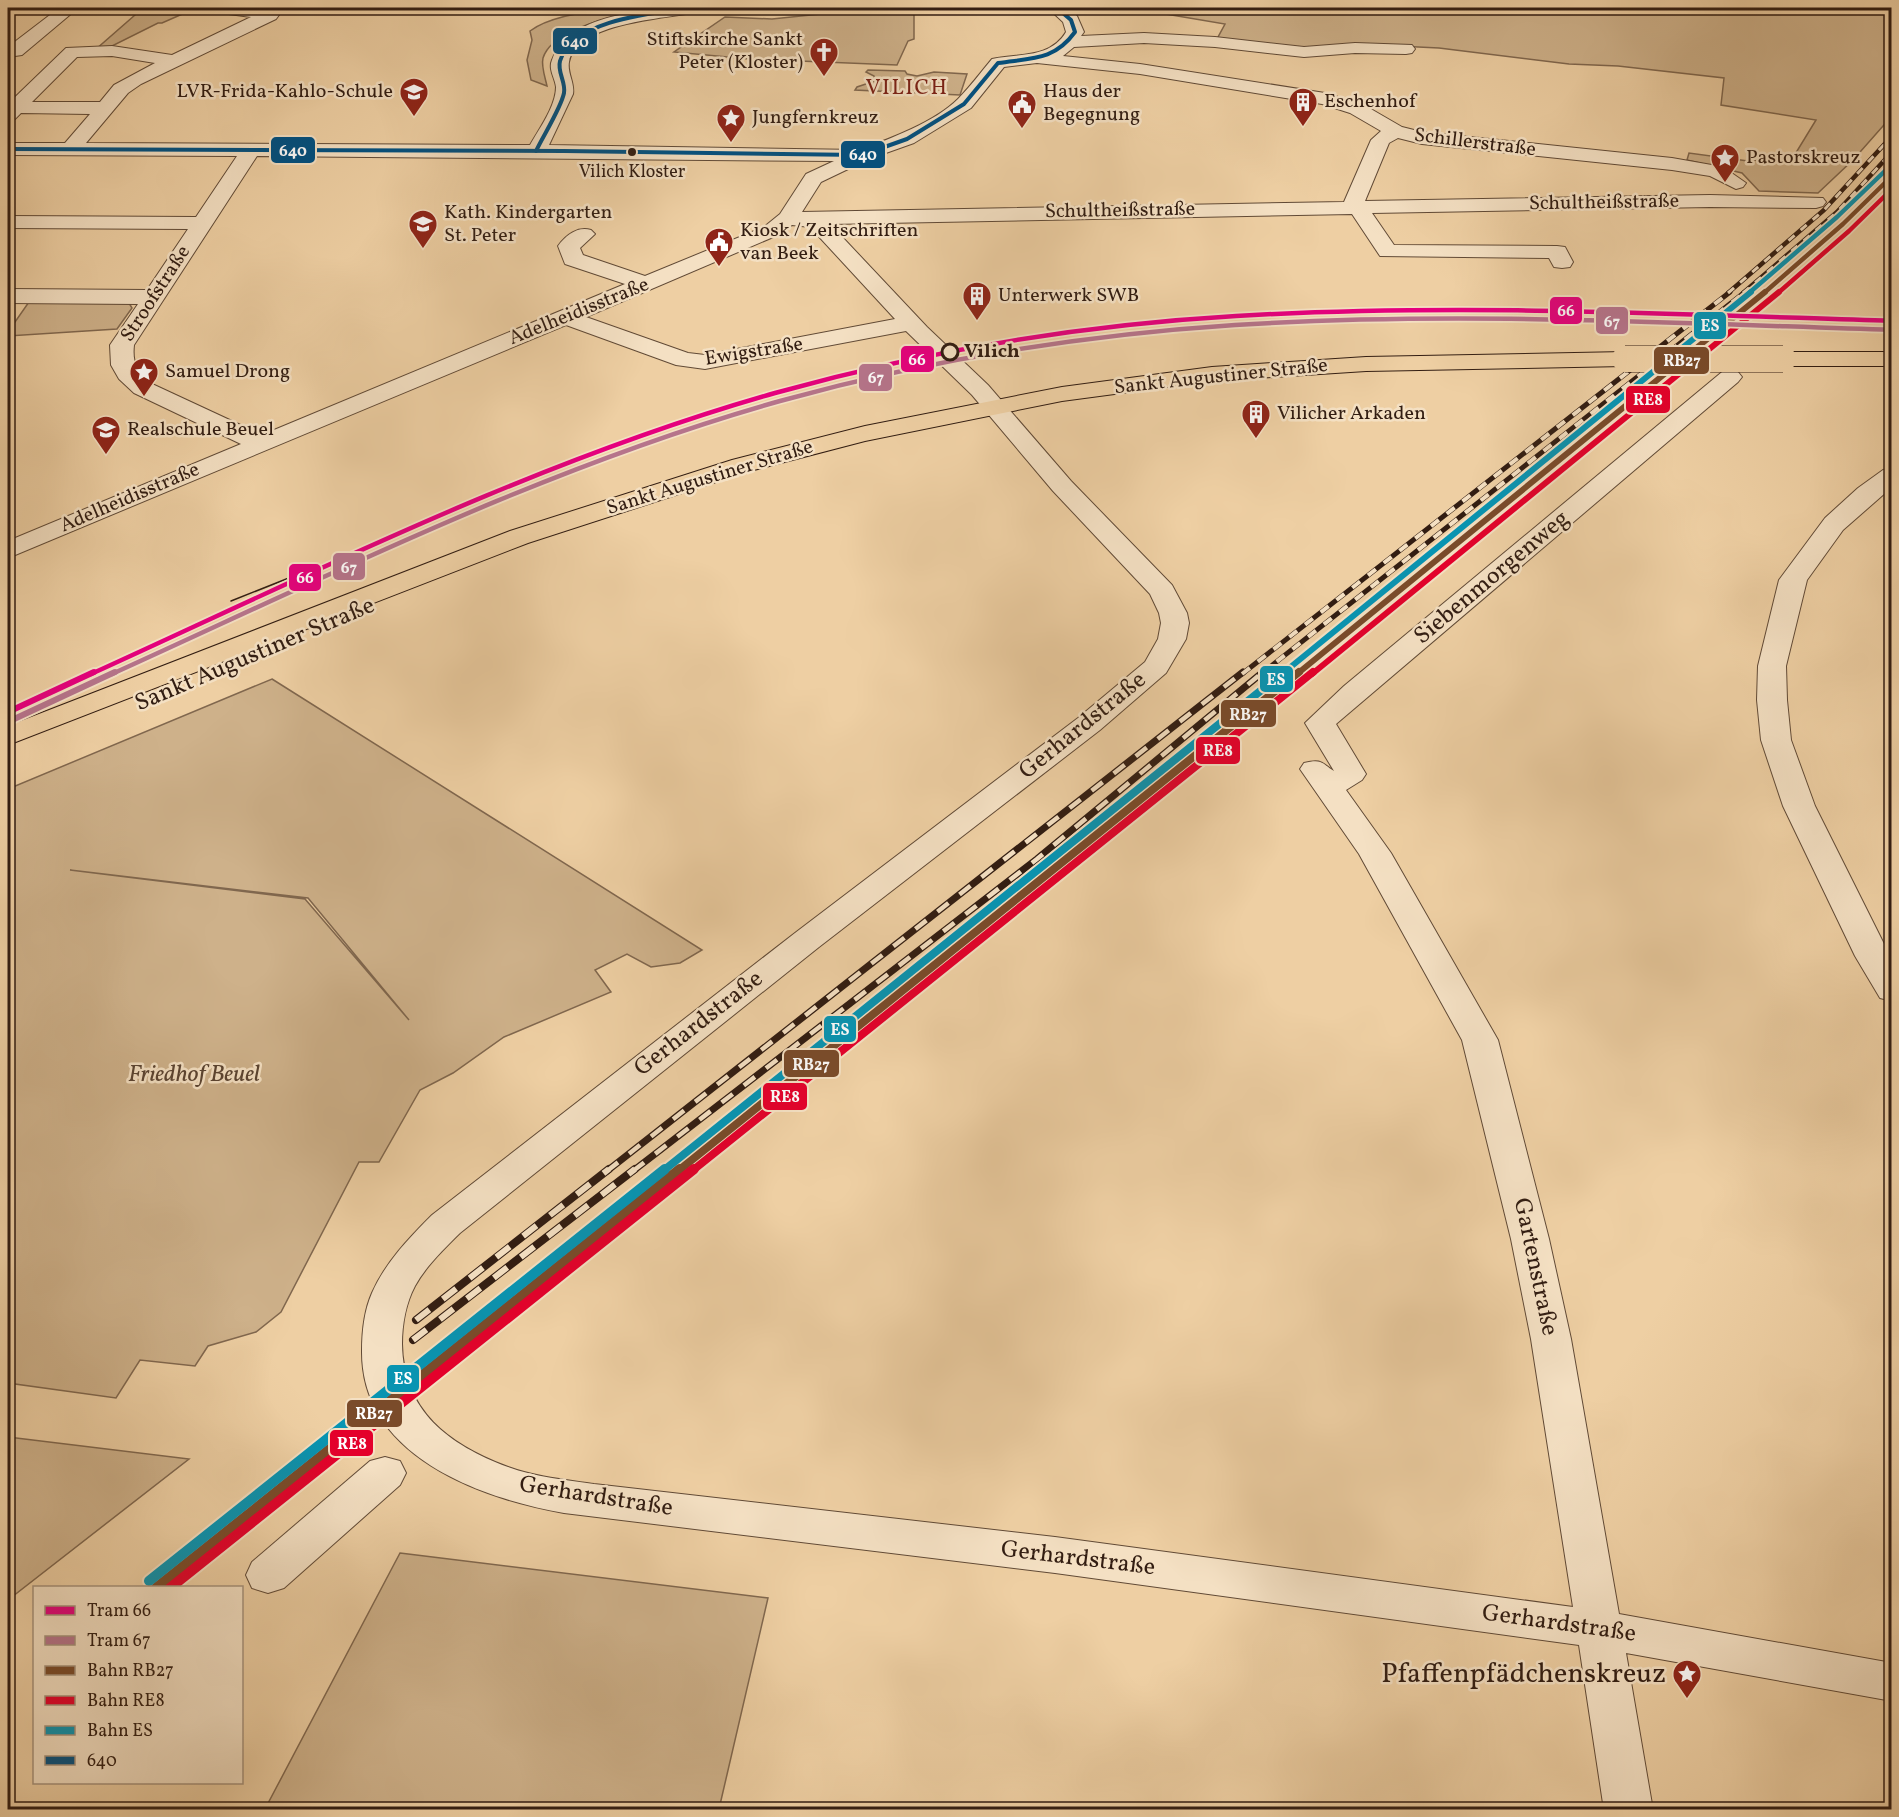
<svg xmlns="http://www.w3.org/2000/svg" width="1899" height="1817" font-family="Vollkorn,serif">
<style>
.green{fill:#ceb18a;stroke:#80674e;stroke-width:1.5;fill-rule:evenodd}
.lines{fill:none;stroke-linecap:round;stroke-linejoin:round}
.minor-casing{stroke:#614a36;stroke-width:2}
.major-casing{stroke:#321d12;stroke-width:2}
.minor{fill:#f4e0c3;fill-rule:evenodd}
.major{fill:#eecfa3;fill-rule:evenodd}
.tram{stroke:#321d12;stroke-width:1.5}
.rail-far3-casing{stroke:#321d12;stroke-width:4.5}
.rail-far2-casing{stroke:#321d12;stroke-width:5}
.rail-far1-casing{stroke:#321d12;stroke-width:7}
.rail-casing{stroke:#321d12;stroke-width:8}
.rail-far3{stroke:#f4e0c3;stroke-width:3;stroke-dasharray:8;stroke-linecap:butt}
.rail-far2{stroke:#f4e0c3;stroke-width:4;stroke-dasharray:10;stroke-linecap:butt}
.rail-far1{stroke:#f4e0c3;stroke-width:4.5;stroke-dasharray:14;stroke-linecap:butt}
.rail{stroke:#f4e0c3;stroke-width:6;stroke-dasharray:17;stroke-linecap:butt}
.major-bridge-casing{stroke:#321d12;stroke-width:27;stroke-linecap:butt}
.major-bridge{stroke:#eecfa3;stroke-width:26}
.bus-1-casing{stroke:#f4e0c3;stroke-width:7}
.bus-1{stroke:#005081;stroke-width:4}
.rail-1-far3-casing{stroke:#f4e0c3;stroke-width:8}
.rail-1-far2-casing{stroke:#f4e0c3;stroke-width:10}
.rail-1-far1-casing{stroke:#f4e0c3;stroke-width:12}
.rail-1-casing{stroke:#f4e0c3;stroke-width:14}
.rail-2-far3-casing{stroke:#f4e0c3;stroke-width:8}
.rail-2-far2-casing{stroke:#f4e0c3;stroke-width:10}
.rail-2-far1-casing{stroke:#f4e0c3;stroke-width:12}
.rail-2-casing{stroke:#f4e0c3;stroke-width:14}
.rail-3-far3-casing{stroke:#f4e0c3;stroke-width:8}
.rail-3-far2-casing{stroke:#f4e0c3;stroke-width:10}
.rail-3-far1-casing{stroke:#f4e0c3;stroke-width:12}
.rail-3-casing{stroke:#f4e0c3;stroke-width:14}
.rail-1-far3{stroke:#7a4b2a;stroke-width:4.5}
.rail-1-far2{stroke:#7a4b2a;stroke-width:6}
.rail-1-far1{stroke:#7a4b2a;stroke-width:8}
.rail-1{stroke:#7a4b2a;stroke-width:10}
.rail-2-far3{stroke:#e4002b;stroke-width:4.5}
.rail-2-far2{stroke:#e4002b;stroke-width:6}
.rail-2-far1{stroke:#e4002b;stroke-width:8}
.rail-2{stroke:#e4002b;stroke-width:10}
.rail-3-far3{stroke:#0894b2;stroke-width:4.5}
.rail-3-far2{stroke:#0894b2;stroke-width:6}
.rail-3-far1{stroke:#0894b2;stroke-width:8}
.rail-3{stroke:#0894b2;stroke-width:10}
.tram-1-far1-casing{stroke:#f4e0c3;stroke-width:8}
.tram-1-casing{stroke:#f4e0c3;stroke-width:10}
.tram-2-far1-casing{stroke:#f4e0c3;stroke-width:8}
.tram-2-casing{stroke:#f4e0c3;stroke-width:10}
.tram-1-far1{stroke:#e5007d;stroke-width:4.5}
.tram-1{stroke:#e5007d;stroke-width:6}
.tram-2-far1{stroke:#b6748b;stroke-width:4.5}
.tram-2{stroke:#b6748b;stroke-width:6}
.bus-dot{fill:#321d12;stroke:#f4e0c3;stroke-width:2}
.stop-dot{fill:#f4e0c3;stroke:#321d12;stroke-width:3}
.labels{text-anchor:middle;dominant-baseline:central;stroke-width:5;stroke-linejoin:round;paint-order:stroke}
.far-bus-label{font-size:18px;fill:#321d12;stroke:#f4e0c3}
.far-poi-label{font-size:20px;fill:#321d12;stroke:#f4e0c3;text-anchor:start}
.far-street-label{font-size:20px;fill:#321d12;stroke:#f4e0c3}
.far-stop-label{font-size:20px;font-weight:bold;fill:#321d12;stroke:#f4e0c3;text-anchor:start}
.far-quarter-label{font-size:22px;letter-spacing:1.5px;fill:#7a1f14;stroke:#f4e0c3}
.street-label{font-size:24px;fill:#321d12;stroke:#f4e0c3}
.park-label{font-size:24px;font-style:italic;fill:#594230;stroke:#f4e0c3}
.near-poi-label{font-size:28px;fill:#321d12;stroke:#f4e0c3;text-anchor:end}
.line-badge{stroke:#f4e0c3;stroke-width:2}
.badge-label{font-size:16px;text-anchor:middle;font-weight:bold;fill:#fff}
</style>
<rect width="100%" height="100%" fill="#eecfa3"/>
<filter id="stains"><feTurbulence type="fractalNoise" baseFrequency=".00333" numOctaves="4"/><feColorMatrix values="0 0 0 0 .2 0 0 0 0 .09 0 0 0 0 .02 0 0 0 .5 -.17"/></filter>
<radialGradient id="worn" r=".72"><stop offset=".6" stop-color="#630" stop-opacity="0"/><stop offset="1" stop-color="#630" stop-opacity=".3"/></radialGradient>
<!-- green -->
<g class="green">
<path d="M143,8L187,12L162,23H158L104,50H95Z"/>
<path d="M623,8H656C626,13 553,26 543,58C541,66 545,77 547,86L531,80L527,60L532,40L530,31C551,15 596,10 623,8Z"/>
<path d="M879,8L914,10V39L908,41L897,65L749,59L674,52L725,17L772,19Z"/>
<path d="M1130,8H1891V117L1853,160L1818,193L1759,191L1742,173L1687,160L1689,153L1748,161L1794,156L1816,120L1721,105L1724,78L1618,66L1569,64L1439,48L1356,44L1299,48L1217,39L1225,24Z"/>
<path d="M868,70L905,71L907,74L917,76L934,72L967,74L960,95L855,90L857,87L875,81L874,76L866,72Z"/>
<path d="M31,299L129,303L132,308L117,329L8,336V332Z"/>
<path d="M272,679L702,950L680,963L651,967L627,954L595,970L611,992L504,1037L453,1073L420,1090L379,1162H359L281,1312L256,1332L208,1346L195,1366L140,1360L116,1398L8,1383V789ZM70,870L308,898L409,1020L305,899Z"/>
<path d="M8,1437L189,1459L8,1600Z"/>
<path d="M400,1553L768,1598L719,1809H265Z"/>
</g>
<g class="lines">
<!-- minor casing -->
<g class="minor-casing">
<g id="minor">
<path d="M59,8H78L22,55L8,57V47Z"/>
<path d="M212,8H253L276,11L279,15L276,19L141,84L128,93L86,143L530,145C539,129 556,106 556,87C555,78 548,69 552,60C569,11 657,8 699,8L697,12C666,19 576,22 569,62C567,73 575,83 573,94L549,145L859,150C890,139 935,122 958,99C970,87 981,72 992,59C1018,53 1050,59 1066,32L1063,22L1048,8H1067L1077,16L1084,32L1081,36L1144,33L1215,37L1304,47L1355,43L1412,45L1415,49L1412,53L1406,54L1355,53L1304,57L1215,47L1144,43L1074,47L1063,56L1140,64L1325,93L1364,105L1402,127L1422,132L1672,158L1723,167L1746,183L1743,187L1736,189L1710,176L1672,170L1422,144L1398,138L1389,143L1365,201L1710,195L1823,198L1826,202L1823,206L1816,208L1710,207L1372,213L1394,245L1557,246L1565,247L1573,262L1570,267L1562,268L1554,267L1549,258L1380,256L1352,214L830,224L927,327L988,385L1071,481L1172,585L1187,613L1189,623L1186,639L1166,673L1100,730L819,947L460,1233C444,1249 426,1266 415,1286C406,1303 402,1325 402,1344C403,1411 449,1445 508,1467C535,1477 566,1480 594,1484L1055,1537L1573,1607L1531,1339L1511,1239L1462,1040L1359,854L1300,769L1304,763C1323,758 1322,764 1334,771L1305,723L1344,686L1722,372L1730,370L1738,372L1742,377L1738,382L1336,724L1366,774L1362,780L1346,790L1391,853L1498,1040L1549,1239L1571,1339L1619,1614L1892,1663V1701L1626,1653L1653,1810H1604L1579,1645L1055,1573L564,1513C480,1498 361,1456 362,1351C362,1332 364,1311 372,1293C385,1263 409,1238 432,1215L795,933L1078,718L1145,662L1158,639L1161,623L1159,613L1150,594L1053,491L972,395L906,331L705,369L676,365L566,325L8,558V541L241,444L134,393L119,379L111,365L110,345L138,304L8,303V289L147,290L188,229L8,228V216L196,217L237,156L8,155V143H65L90,114L21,113L15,119L8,121V101H11L66,48L112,46L172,55L251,17L214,12ZM112,56L155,63L114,85L100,102H32L77,57ZM1037,63L1140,74L1322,104L1350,113L1381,131L1371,140L1344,202L802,212L821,182L869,159L914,143L971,108L1004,67ZM257,156L834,161L806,174L780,214L764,227L645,276L583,255L580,248L595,234L591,230C578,226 566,235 558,246L565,264L625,284L262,435L150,383C137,371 132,363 134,345ZM792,225L810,227L895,319L705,355L688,353L586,317L778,235Z"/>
<path d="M1892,468V487L1843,530L1807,580L1786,666L1787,700L1791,740L1815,806L1892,960V1001L1880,998L1855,956L1783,806L1761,740L1757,700L1758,666L1779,580L1825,518L1858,488L1883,470Z"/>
<path d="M385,1457L400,1461L406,1473L400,1485L284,1588L268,1593L252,1588L246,1575L252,1562L370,1461Z"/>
</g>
</g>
<!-- major casing -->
<g class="major-casing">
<g id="major">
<path d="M1625,352L1633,354L1637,359L1633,364L1625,366L1366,371L1212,381L1062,401L865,441L750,471L528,543L8,745V726L510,531L732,460L865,426L1062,387L1212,367L1366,357Z"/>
<path d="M1783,352H1892V366H1783L1775,364L1771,359L1775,354Z"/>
</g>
</g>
<!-- minor -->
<use href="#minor" class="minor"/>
<!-- major -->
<use href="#major" class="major"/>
<!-- tram -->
<path class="tram" d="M231,601L412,529"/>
<!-- rail-far3 casing -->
<g class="rail-far3-casing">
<g id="rail-far3">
<path d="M1728,293L1824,210L1892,136"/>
<path d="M1743,293L1837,212L1892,152"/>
</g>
</g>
<!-- rail-far2 casing -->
<g class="rail-far2-casing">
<g id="rail-far2">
<path d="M1242,674L1730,292"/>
<path d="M1261,674L1745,292"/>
</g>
</g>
<!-- rail-far1 casing -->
<g class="rail-far1-casing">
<g id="rail-far1">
<path d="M607,1171L1243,672"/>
<path d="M633,1171L1037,859L1263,672"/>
</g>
</g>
<!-- rail casing -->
<g class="rail-casing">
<g id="rail">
<path d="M416,1320L609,1169"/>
<path d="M413,1340L635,1169"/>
</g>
</g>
<!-- rail-far3 -->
<use href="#rail-far3" class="rail-far3"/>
<!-- rail-far2 -->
<use href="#rail-far2" class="rail-far2"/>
<!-- rail-far1 -->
<use href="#rail-far1" class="rail-far1"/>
<!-- rail -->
<use href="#rail" class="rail"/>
<!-- major-bridge casing -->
<g class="major-bridge-casing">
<path id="major-bridge" d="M1625,359H1783"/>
</g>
<!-- major-bridge -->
<use href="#major-bridge" class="major-bridge"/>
<!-- bus-1 casing -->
<g class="bus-1-casing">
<g id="bus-1">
<path d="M8,149L564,151L862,155L907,139L964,104L998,63C1031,58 1054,61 1075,32L1071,20L1057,8"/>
<path d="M536,151C543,136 561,108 564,93C566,82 557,72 560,61C573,19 655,13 691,8"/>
</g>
</g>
<!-- bus-1 -->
<use href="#bus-1" class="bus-1"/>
<!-- rail-1-far3 casing -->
<g class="rail-1-far3-casing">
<path id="rail-1-far3" d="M1764,293L1843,224L1892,176"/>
</g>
<!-- rail-1-far2 casing -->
<g class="rail-1-far2-casing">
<path id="rail-1-far2" d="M1297,674L1765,292"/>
</g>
<!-- rail-1-far1 casing -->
<g class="rail-1-far1-casing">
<path id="rail-1-far1" d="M678,1171L1299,672"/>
</g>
<!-- rail-1 casing -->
<g class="rail-1-casing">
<path id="rail-1" d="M156,1588L680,1169"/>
</g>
<!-- rail-2-far3 casing -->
<g class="rail-2-far3-casing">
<path id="rail-2-far3" d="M1778,293L1849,231L1892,189"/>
</g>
<!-- rail-2-far2 casing -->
<g class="rail-2-far2-casing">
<path id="rail-2-far2" d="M1312,674L1779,292"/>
</g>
<!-- rail-2-far1 casing -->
<g class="rail-2-far1-casing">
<path id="rail-2-far1" d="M692,1171L1313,672"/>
</g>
<!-- rail-2 casing -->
<g class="rail-2-casing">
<path id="rail-2" d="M170,1588L694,1169"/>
</g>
<!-- rail-3-far3 casing -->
<g class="rail-3-far3-casing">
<path id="rail-3-far3" d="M1749,293L1837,217L1886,170"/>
</g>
<!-- rail-3-far2 casing -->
<g class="rail-3-far2-casing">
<path id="rail-3-far2" d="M1282,674L1751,292"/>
</g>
<!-- rail-3-far1 casing -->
<g class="rail-3-far1-casing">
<path id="rail-3-far1" d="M663,1171L1284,672"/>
</g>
<!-- rail-3 casing -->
<g class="rail-3-casing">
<path id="rail-3" d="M149,1581L665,1169"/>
</g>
<!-- rail-1-far3 -->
<use href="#rail-1-far3" class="rail-1-far3"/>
<!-- rail-1-far2 -->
<use href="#rail-1-far2" class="rail-1-far2"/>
<!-- rail-1-far1 -->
<use href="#rail-1-far1" class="rail-1-far1"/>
<!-- rail-1 -->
<use href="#rail-1" class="rail-1"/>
<!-- rail-2-far3 -->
<use href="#rail-2-far3" class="rail-2-far3"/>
<!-- rail-2-far2 -->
<use href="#rail-2-far2" class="rail-2-far2"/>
<!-- rail-2-far1 -->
<use href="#rail-2-far1" class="rail-2-far1"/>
<!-- rail-2 -->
<use href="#rail-2" class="rail-2"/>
<!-- rail-3-far3 -->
<use href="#rail-3-far3" class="rail-3-far3"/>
<!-- rail-3-far2 -->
<use href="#rail-3-far2" class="rail-3-far2"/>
<!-- rail-3-far1 -->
<use href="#rail-3-far1" class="rail-3-far1"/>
<!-- rail-3 -->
<use href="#rail-3" class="rail-3"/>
<!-- tram-1-far1 casing -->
<g class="tram-1-far1-casing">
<path id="tram-1-far1" d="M91,674C315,572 538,460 775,393C925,351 1081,325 1236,316C1455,303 1674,314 1892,321"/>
</g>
<!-- tram-1 casing -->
<g class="tram-1-casing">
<path id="tram-1" d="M8,712L94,672"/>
</g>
<!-- tram-2-far1 casing -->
<g class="tram-2-far1-casing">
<path id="tram-2-far1" d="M112,674C330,575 548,466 780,401C928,360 1081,335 1235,325C1454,311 1673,323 1892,330"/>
</g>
<!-- tram-2 casing -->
<g class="tram-2-casing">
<path id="tram-2" d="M12,720L115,672"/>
</g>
<!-- tram-1-far1 -->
<use href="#tram-1-far1" class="tram-1-far1"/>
<!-- tram-1 -->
<use href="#tram-1" class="tram-1"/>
<!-- tram-2-far1 -->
<use href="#tram-2-far1" class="tram-2-far1"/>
<!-- tram-2 -->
<use href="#tram-2" class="tram-2"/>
</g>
<!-- icons -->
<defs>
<g id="church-pin" transform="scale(1.5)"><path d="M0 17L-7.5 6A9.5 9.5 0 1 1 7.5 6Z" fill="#8f2418" stroke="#f4e0c3"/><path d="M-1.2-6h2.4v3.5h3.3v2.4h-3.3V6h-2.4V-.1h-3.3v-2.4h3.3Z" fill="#fff"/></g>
<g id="school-pin" transform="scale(1.5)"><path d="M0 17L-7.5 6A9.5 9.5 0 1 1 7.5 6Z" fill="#8f2418" stroke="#f4e0c3"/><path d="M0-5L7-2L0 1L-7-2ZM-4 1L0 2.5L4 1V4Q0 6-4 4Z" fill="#fff"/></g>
<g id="building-pin" transform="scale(1.5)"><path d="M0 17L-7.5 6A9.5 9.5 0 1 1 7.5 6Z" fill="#8f2418" stroke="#f4e0c3"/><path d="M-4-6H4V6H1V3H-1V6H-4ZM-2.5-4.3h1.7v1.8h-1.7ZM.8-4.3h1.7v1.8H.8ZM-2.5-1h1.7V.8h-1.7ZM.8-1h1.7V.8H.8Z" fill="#fff"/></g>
<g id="civic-pin" transform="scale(1.5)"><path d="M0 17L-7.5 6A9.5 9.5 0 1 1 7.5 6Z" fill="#8f2418" stroke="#f4e0c3"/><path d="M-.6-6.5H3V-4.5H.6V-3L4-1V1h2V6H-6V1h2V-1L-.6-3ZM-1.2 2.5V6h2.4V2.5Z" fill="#fff"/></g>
<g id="sight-pin" transform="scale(1.5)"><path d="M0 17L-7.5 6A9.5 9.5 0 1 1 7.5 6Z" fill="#8f2418" stroke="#f4e0c3"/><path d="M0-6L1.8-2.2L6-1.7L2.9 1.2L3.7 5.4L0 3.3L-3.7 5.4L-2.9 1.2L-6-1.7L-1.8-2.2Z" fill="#fff"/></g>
</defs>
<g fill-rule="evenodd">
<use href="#church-pin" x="824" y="52"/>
<use href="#school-pin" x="414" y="92"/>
<use href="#building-pin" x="1303" y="102"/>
<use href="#civic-pin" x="1022" y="104"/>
<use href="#sight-pin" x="731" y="118"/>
<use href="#sight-pin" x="1725" y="158"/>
<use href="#school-pin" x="423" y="224"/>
<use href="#civic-pin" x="719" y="242"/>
<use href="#building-pin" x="977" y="296"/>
<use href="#sight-pin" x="144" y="372"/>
<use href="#building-pin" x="1256" y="414"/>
<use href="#school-pin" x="106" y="430"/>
<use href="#sight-pin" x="1687" y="1674"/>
</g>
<!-- markers -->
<circle class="bus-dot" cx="632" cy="152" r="5"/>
<circle class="stop-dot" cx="950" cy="352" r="8"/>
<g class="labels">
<!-- far-bus labels -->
<g class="far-bus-label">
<text x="632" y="172">Vilich Kloster</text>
</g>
<!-- far-poi labels -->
<g class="far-poi-label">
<text x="803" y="40" text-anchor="end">Stiftskirche Sankt<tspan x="803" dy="23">Peter (Kloster)</tspan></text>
<text x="393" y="92" text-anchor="end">LVR-Frida-Kahlo-Schule</text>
<text x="1043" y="92">Haus der<tspan x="1043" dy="23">Begegnung</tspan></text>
<text x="1324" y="102">Eschenhof</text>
<text x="752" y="118">Jungfernkreuz</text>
<text x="1746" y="158">Pastorskreuz</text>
<text x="444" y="213">Kath. Kindergarten<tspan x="444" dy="23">St. Peter</tspan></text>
<text x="740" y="231">Kiosk / Zeitschriften<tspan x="740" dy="23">van Beek</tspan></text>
<text x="998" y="296">Unterwerk SWB</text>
<text x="165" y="372">Samuel Drong</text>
<text x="1277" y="414">Vilicher Arkaden</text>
<text x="127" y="430">Realschule Beuel</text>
</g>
<!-- far-street labels -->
<g class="far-street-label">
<text transform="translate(1475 143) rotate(7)">Schillerstraße</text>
<text transform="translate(1604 203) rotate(-1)">Schultheißstraße</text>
<text transform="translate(1120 211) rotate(-1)">Schultheißstraße</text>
<text transform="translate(156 294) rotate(-57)">Stroofstraße</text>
<text transform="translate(579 312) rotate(-22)">Adelheidisstraße</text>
<text transform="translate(754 352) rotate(-9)">Ewigstraße</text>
<text transform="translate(1221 377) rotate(-6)">Sankt Augustiner Straße</text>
<text transform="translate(710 478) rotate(-17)">Sankt Augustiner Straße</text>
<text transform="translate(130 498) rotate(-23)">Adelheidisstraße</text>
</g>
<!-- far-stop labels -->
<g class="far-stop-label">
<text x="964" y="352">Vilich</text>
</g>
<!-- far-quarter labels -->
<g class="far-quarter-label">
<text x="907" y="88">VILICH</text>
</g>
<!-- street labels -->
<g class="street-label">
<text transform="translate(1492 578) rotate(-40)">Siebenmorgenweg</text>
<text transform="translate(255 655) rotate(-23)">Sankt Augustiner Straße</text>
<text transform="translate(1083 726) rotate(-39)">Gerhardstraße</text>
<text transform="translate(699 1024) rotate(-38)">Gerhardstraße</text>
<text transform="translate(1535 1267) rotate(78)">Gartenstraße</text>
<text transform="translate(596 1497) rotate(9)">Gerhardstraße</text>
<text transform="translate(1078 1559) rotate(7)">Gerhardstraße</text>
<text transform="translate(1559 1624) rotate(8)">Gerhardstraße</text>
</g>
<!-- park labels -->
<g class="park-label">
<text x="194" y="1075">Friedhof Beuel</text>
</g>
<!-- near-poi labels -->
<g class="near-poi-label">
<text x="1666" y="1674">Pfaffenpfädchenskreuz</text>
</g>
</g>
<g class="line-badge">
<rect x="552" y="27" width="46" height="28" rx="6" fill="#005081"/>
<rect x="270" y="136" width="46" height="28" rx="6" fill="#005081"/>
<rect x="840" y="140" width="46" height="29" rx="6" fill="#005081"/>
<rect x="1549" y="296" width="34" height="29" rx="6" fill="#e5007d"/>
<rect x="1595" y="306" width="34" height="29" rx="6" fill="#b6748b"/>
<rect x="1693" y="311" width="34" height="29" rx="6" fill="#0894b2"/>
<rect x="900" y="345" width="35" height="28" rx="6" fill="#e5007d"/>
<rect x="1653" y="346" width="57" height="29" rx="6" fill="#7a4b2a"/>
<rect x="858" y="363" width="35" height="29" rx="6" fill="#b6748b"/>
<rect x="1625" y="385" width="46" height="29" rx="6" fill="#e4002b"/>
<rect x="332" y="552" width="34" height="29" rx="6" fill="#b6748b"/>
<rect x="288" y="563" width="34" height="29" rx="6" fill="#e5007d"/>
<rect x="1259" y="665" width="35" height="28" rx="6" fill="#0894b2"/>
<rect x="1220" y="699" width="57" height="29" rx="6" fill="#7a4b2a"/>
<rect x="1195" y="736" width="46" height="29" rx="6" fill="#e4002b"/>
<rect x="823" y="1015" width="34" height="28" rx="6" fill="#0894b2"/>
<rect x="783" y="1049" width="57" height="29" rx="6" fill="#7a4b2a"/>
<rect x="762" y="1082" width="46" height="29" rx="6" fill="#e4002b"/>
<rect x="386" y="1364" width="34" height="29" rx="6" fill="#0894b2"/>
<rect x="346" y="1399" width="57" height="29" rx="6" fill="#7a4b2a"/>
<rect x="329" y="1429" width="45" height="28" rx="6" fill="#e4002b"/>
</g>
<g class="badge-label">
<text x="575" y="47">640</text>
<text x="293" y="156">640</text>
<text x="863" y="160">640</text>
<text x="1566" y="316">66</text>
<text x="1612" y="327">67</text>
<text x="1710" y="331">ES</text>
<text x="917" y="365">66</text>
<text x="1682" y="366">RB27</text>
<text x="876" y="383">67</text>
<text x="1648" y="405">RE8</text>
<text x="349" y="573">67</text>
<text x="305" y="583">66</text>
<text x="1276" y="685">ES</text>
<text x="1248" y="720">RB27</text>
<text x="1218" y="756">RE8</text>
<text x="840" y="1035">ES</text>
<text x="811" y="1070">RB27</text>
<text x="785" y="1102">RE8</text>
<text x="403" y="1384">ES</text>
<text x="374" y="1419">RB27</text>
<text x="352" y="1449">RE8</text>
</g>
<!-- margin -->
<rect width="1899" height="1817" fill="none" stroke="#eecfa3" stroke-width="30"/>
<rect x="9" y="9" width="1881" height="1799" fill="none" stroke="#321d12" stroke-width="3"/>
<rect x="15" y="15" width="1869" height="1787" fill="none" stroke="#321d12" stroke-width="1.5"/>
<!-- legend -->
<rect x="33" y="1586" width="210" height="198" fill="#f4e0c3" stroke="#a6927c" stroke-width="1.5"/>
<rect x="45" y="1606" width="30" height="9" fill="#e5007d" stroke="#a6927c" stroke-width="1.5"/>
<text x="87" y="1616" font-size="18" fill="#321d12">Tram 66</text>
<rect x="45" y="1636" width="30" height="9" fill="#b6748b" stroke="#a6927c" stroke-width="1.5"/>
<text x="87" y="1646" font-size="18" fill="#321d12">Tram 67</text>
<rect x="45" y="1666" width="30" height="9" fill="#7a4b2a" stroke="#a6927c" stroke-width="1.5"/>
<text x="87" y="1676" font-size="18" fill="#321d12">Bahn RB27</text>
<rect x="45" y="1696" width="30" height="9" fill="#e4002b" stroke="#a6927c" stroke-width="1.5"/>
<text x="87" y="1706" font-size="18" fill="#321d12">Bahn RE8</text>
<rect x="45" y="1726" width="30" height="9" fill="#0894b2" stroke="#a6927c" stroke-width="1.5"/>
<text x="87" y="1736" font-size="18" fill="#321d12">Bahn ES</text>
<rect x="45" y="1756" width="30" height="9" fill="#005081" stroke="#a6927c" stroke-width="1.5"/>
<text x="87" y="1766" font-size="18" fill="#321d12">640</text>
<rect width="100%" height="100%" filter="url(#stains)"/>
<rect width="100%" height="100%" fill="url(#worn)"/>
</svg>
